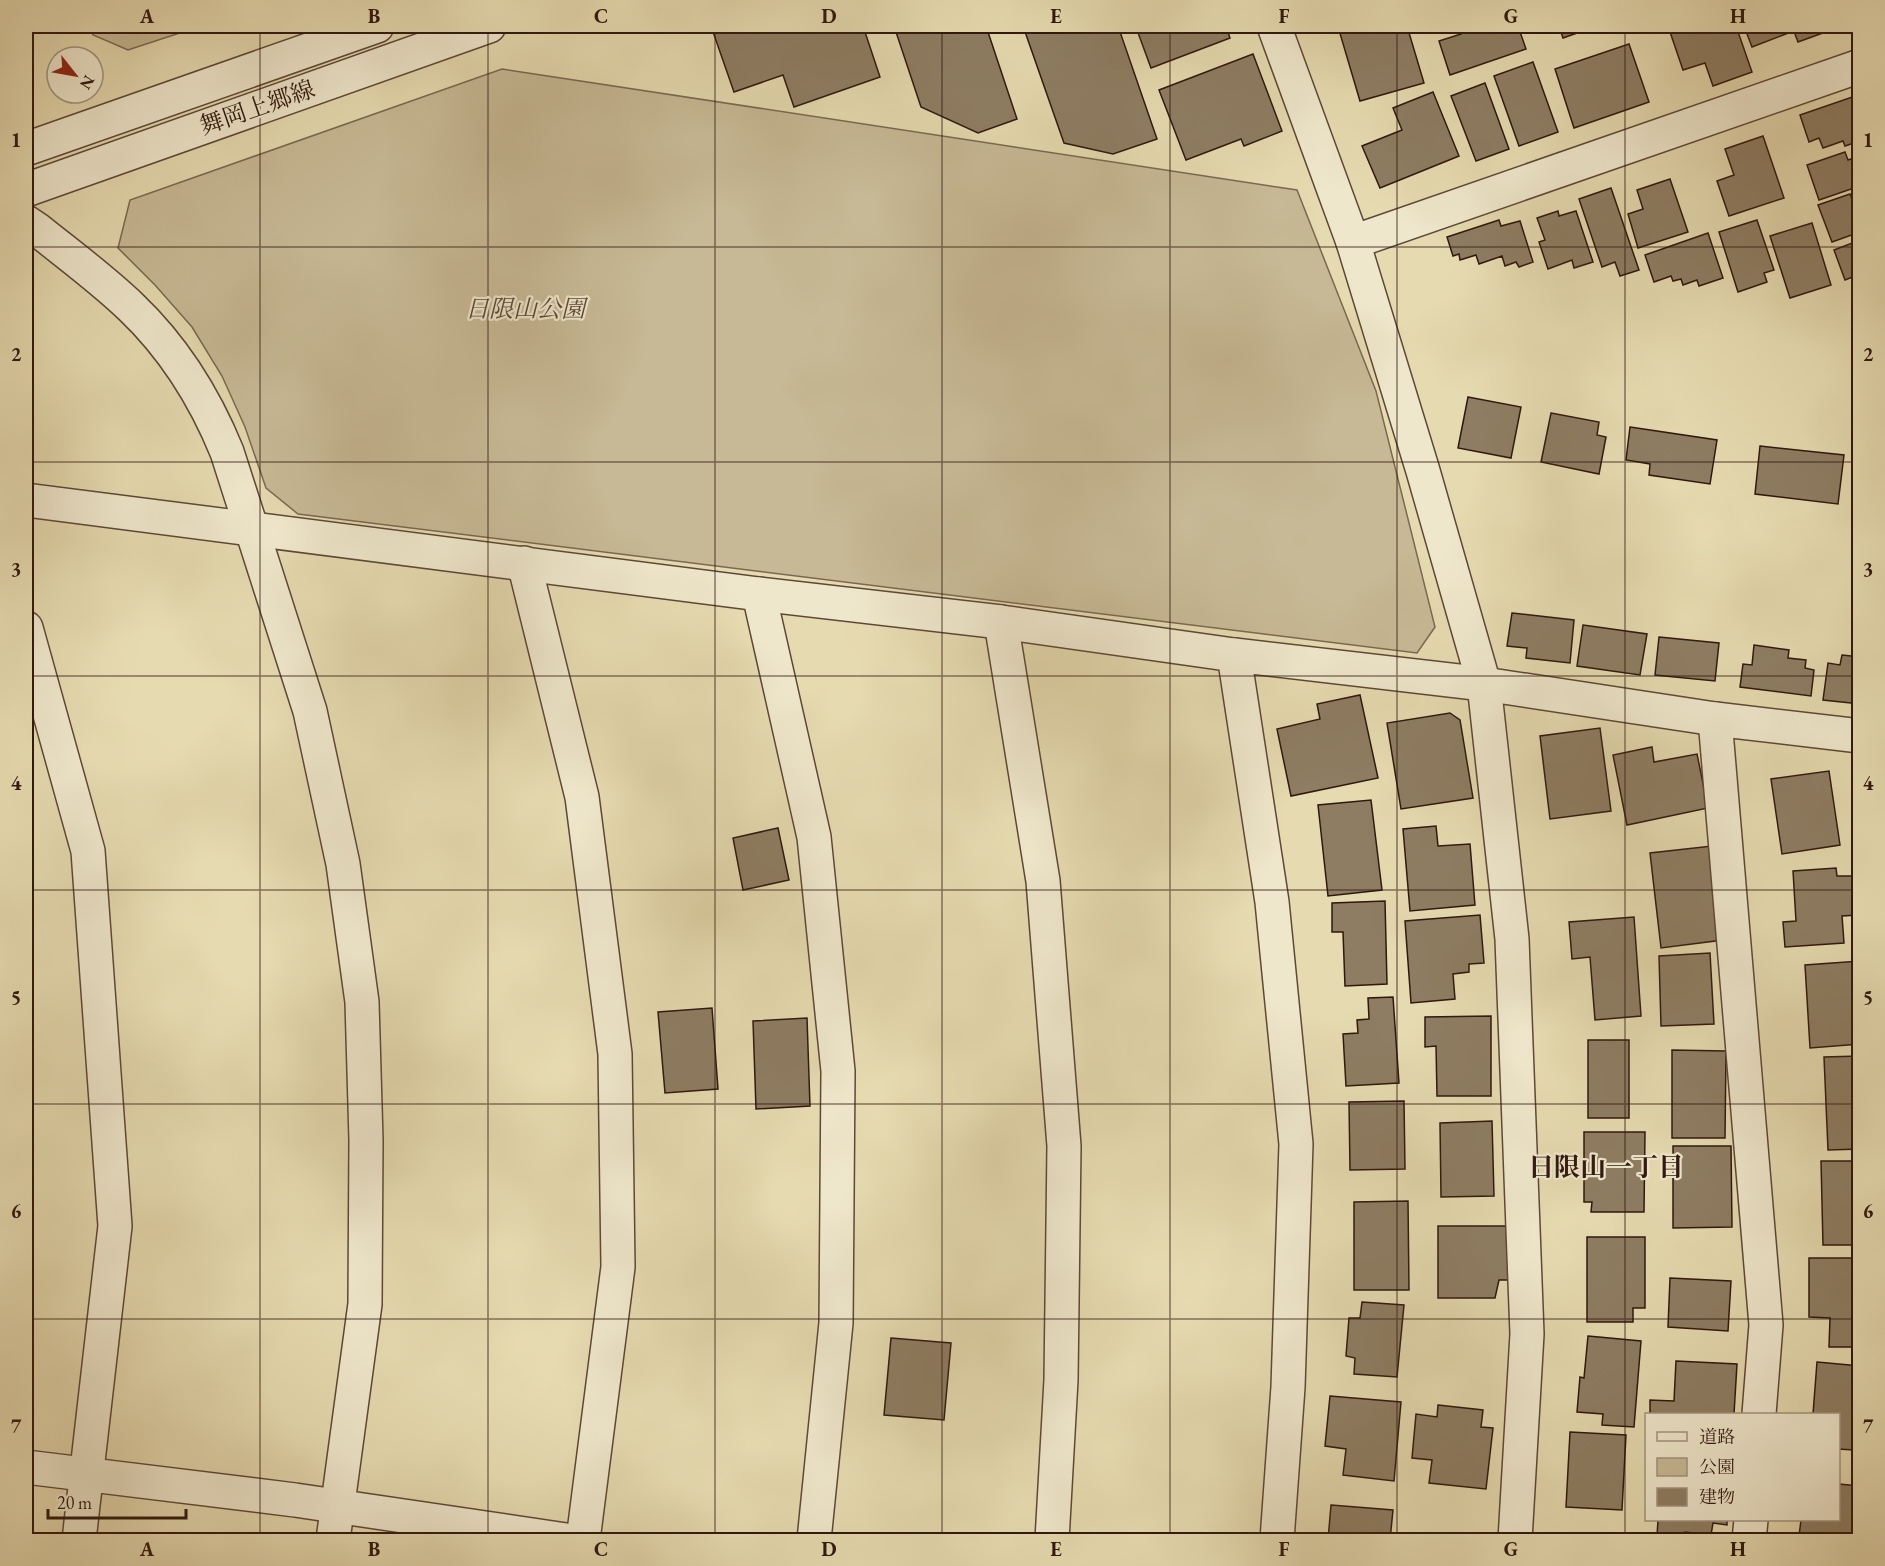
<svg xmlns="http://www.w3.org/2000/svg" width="1885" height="1566" font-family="'EB Garamond','Noto Serif JP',serif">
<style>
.green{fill:#c7b995;stroke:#7b6852;stroke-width:1.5}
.building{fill:#8e7d63;stroke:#2f180f;stroke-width:1.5}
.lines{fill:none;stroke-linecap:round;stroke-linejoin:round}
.minor-casing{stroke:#5d4837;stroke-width:36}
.tertiary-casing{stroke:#5d4837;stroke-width:36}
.minor{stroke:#efe7cc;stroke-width:33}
.tertiary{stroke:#efe7cc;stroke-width:33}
.grid{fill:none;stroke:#2f180f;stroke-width:1.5;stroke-opacity:0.55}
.labels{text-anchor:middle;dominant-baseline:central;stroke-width:4.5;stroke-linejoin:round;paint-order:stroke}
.street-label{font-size:24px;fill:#2f180f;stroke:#efe7cc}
.park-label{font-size:24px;font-style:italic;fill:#5d4837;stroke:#efe7cc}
.neighbourhood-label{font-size:26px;font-weight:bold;fill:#2f180f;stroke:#efe7cc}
.neatline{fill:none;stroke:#2f180f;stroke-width:2}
.grid-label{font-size:20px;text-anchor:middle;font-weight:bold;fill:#2f180f}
</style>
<rect width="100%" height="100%" fill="#e6dab0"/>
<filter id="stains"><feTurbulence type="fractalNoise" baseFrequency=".00333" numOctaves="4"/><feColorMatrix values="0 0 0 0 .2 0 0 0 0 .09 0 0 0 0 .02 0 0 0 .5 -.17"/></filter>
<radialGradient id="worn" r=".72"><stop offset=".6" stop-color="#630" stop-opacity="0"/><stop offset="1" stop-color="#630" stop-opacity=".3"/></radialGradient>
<!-- green -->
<g class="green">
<path d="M88,26H201L128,50L93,35Z"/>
<path d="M502,69L1297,190L1376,391L1435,627L1417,653L298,514L266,488L245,427L222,376L192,327L155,285L118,248L130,200Z"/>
</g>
<!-- building -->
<g class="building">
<path d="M711,26H863L880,77L794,107L783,75L734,92Z"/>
<path d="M894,26H986L1017,119L978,133L921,107Z"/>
<path d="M1023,26H1118L1157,139L1113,154L1064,143Z"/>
<path d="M1147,26H1190L1191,29L1199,26H1226L1230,38L1151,68L1137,30Z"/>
<path d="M1356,26H1407L1424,83L1360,101L1339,30Z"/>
<path d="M1458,26H1518L1526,49L1450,75L1439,41L1461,34Z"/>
<path d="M1559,26H1597L1563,38Z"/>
<path d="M1668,26H1736L1752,72L1713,86L1705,63L1683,70Z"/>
<path d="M1744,26H1788L1791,32L1752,47Z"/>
<path d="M1792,26H1842L1798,42Z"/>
<path d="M1629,44L1649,102L1574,128L1555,69Z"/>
<path d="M1253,54L1282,131L1244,146L1241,139L1186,160L1159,90Z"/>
<path d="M1533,62L1558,132L1519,146L1494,76Z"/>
<path d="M1485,83L1509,149L1476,161L1451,96Z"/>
<path d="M1433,92L1459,156L1380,188L1362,146L1402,130L1393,108Z"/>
<path d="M1858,95L1860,141L1845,146L1843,141L1823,148L1819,138L1809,142L1800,115Z"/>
<path d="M1763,136L1784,198L1729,216L1717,181L1734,175L1725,149Z"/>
<path d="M1845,152L1848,160L1860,156V186L1819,200L1807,165Z"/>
<path d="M1670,179L1688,232L1638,248L1628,214L1643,209L1637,190Z"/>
<path d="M1611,188L1639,270L1620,276L1615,262L1602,267L1579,199Z"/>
<path d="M1850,194L1854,204L1860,202V232L1832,242L1818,205Z"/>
<path d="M1558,211L1559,216L1576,211L1593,262L1574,268L1572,260L1548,269L1539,242L1545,240L1537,218Z"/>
<path d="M1499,220L1501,226L1520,221L1533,262L1519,267L1516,262L1505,266L1502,256L1479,264L1476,255L1460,260L1459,254L1453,256L1447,237Z"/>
<path d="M1757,220L1774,270L1764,273L1767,282L1738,292L1719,232Z"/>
<path d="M1812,223L1831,285L1790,298L1770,236Z"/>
<path d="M1708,233L1723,278L1699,286L1697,280L1683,285L1681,279L1673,281L1671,276L1654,282L1645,255Z"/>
<path d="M1860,240V287L1855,276L1845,280L1834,250Z"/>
<path d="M1468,397L1521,407L1511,458L1458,448Z"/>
<path d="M1551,413L1599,422L1597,435L1606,437L1599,474L1541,462Z"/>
<path d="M1630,427L1717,440L1710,484L1649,475L1650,464L1626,460Z"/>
<path d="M1760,446L1844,455L1838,504L1755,494Z"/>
<path d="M1859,453H1860V503H1853Z"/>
<path d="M1512,613L1574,620L1570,663L1526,658L1527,648L1507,646Z"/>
<path d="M1583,625L1647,634L1640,675L1577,666Z"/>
<path d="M1659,637L1719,643L1715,681L1655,675Z"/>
<path d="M1754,645L1789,650L1788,658L1806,660L1805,668L1814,670L1811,696L1740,687L1743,664L1752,665Z"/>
<path d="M1842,655L1860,657V704L1823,700L1828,663L1840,665Z"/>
<path d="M1360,695L1378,778L1291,796L1277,729L1320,719L1317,704Z"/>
<path d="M1450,713L1460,720L1473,798L1401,809L1387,723Z"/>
<path d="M1600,728L1611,811L1550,819L1540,736Z"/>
<path d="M1652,747L1654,762L1697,754L1708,808L1627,825L1613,755Z"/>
<path d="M1829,771L1840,845L1782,854L1771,779Z"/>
<path d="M1371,800L1382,890L1328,896L1318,805Z"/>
<path d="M1436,826L1438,846L1470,844L1475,905L1410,911L1403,829Z"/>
<path d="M778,828L789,880L743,890L733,838Z"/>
<path d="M1712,846L1723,940L1661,948L1650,853Z"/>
<path d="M1836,868L1837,876H1856L1858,915L1842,916L1844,943L1785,947L1783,922L1796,921L1793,871Z"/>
<path d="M1385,901L1387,984L1345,986L1343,932H1332V903Z"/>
<path d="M1480,915L1484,963L1469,964V972L1453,974L1455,999L1411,1003L1405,921Z"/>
<path d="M1634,917L1641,1016L1595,1020L1590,957L1572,959L1569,922Z"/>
<path d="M1710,953L1714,1024L1661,1026L1659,956Z"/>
<path d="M1860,961V1044L1810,1048L1805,965Z"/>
<path d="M1393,997L1399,1083L1346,1086L1343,1034L1358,1033L1357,1020L1369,1019L1368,998Z"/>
<path d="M712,1008L718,1089L665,1093L658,1012Z"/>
<path d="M1491,1016V1096H1437L1436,1046L1425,1047V1017Z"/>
<path d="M807,1018L810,1106L756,1109L753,1021Z"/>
<rect x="1588" y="1040" width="41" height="78"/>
<path d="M1672,1050L1726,1051L1725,1138H1672Z"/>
<path d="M1860,1056V1149L1828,1150L1824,1057Z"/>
<path d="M1404,1101L1405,1169L1350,1170L1349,1102Z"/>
<path d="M1492,1121L1494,1196L1441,1197L1440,1123Z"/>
<path d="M1584,1132H1645L1644,1212H1591L1592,1202H1584Z"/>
<path d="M1673,1146H1731L1732,1227L1673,1228Z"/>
<path d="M1821,1161H1860V1245H1823Z"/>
<path d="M1408,1201L1409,1290H1354V1202Z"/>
<path d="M1438,1226H1509V1280H1499L1495,1298H1438Z"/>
<path d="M1587,1237H1645V1308H1633V1322H1587Z"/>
<path d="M1809,1258H1860V1347H1829L1830,1318L1809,1317Z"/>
<path d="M1670,1278L1731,1281L1728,1331L1668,1327Z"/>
<path d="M1362,1302L1404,1305L1397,1377L1354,1374L1355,1358L1346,1356L1349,1318H1360Z"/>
<path d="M1588,1336L1641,1341L1634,1427L1602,1425L1603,1414L1577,1412L1580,1377L1584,1378Z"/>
<path d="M891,1338L951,1343L944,1420L884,1415Z"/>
<path d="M1676,1361L1737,1364L1734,1414H1650V1400L1674,1401Z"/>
<path d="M1817,1362L1860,1366V1390L1854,1450L1838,1449V1414H1813Z"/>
<path d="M1330,1396L1401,1402L1394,1481L1343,1475L1346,1449L1325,1446Z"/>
<path d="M1438,1405L1483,1410L1481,1427L1493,1428L1486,1489L1429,1483L1432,1460L1412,1458L1416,1414L1437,1417Z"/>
<path d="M1570,1432L1626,1435L1622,1510L1566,1507Z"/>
<path d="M1838,1484L1860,1486L1858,1540H1834L1799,1536L1801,1520H1838Z"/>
<path d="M1331,1505L1393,1510L1390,1540H1328Z"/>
<path d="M1658,1520H1727V1525L1713,1523L1711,1535L1685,1532L1684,1539L1657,1536Z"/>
<path d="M1589,1536L1634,1538V1540H1588Z"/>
</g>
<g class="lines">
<!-- minor casing -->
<g class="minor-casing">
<g id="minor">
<path d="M1274,26L1353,242L1423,471L1484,684L1512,939L1527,1334L1515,1540"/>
<path d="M1353,242L1860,66"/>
<path d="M26,500L759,594L1001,622L1234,655L1484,684L1715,719L1860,736"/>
<path d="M524,563L582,797L615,1054L618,1267L583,1540"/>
<path d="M759,594L814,837L838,1071L836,1323L814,1540"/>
<path d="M1001,622L1043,881L1064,1146L1061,1380L1052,1540"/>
<path d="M26,628L88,851L115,1226L79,1540"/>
<path d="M1234,655L1272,902L1296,1144L1288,1387L1277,1540"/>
<path d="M1715,719L1766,1325L1759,1414"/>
<path d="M1749,1540L1751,1520"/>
</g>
</g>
<!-- tertiary casing -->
<g class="tertiary-casing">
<g id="tertiary">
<path d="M26,149L377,26"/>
<path d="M26,190L489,26"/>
<path d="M26,222L38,230C69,255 102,279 131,307C173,347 205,398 227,452L310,711L343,864L362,1002L366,1140L365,1304L333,1540"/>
<path d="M26,1467L295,1500L566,1540"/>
</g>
</g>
<!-- minor -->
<use href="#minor" class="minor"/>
<!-- tertiary -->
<use href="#tertiary" class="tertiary"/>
</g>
<!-- grid -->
<path class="grid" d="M260,26V1540M488,26V1540M715,26V1540M942,26V1540M1170,26V1540M1397,26V1540M1625,26V1540M26,247H1860M26,462H1860M26,676H1860M26,890H1860M26,1104H1860M26,1319H1860"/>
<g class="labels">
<!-- street labels -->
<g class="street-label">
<text transform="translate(257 107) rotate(-19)">舞岡上郷線</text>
</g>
<!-- park labels -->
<g class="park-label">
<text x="525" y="308">日限山公園</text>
</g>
<!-- neighbourhood labels -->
<g class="neighbourhood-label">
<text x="1606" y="1167">日限山一丁目</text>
</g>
</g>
<!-- margin -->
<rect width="1885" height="1566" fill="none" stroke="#e6dab0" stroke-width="66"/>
<!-- legend -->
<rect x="1645" y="1413" width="195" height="108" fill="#efe7cc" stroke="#a29480" stroke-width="1.5"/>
<rect x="1657" y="1432" width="30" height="9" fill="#efe7cc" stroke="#a29480" stroke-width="1.5"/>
<text x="1699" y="1443" font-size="18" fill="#2f180f">道路</text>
<rect x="1657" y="1458" width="30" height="18" fill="#c7b995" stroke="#a29480" stroke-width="1.5"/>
<text x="1699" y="1473" font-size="18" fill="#2f180f">公園</text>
<rect x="1657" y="1488" width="30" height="18" fill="#8e7d63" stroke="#a29480" stroke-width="1.5"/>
<text x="1699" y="1503" font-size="18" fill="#2f180f">建物</text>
<!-- north arrow -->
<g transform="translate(75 75) rotate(121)"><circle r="28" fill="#efe7cc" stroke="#a29480" stroke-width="1.5"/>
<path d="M0-4.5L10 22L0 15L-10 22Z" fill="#8f2418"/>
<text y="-9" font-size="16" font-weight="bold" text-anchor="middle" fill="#2f180f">N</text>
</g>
<!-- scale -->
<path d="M48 1509v9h138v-9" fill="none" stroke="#2f180f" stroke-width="3"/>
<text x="57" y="1509" font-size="18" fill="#2f180f" stroke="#efe7cc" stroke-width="4.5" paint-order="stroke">20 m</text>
<rect x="33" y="33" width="1819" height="1500" class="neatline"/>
<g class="grid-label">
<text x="147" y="23">A</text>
<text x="374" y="23">B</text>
<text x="601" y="23">C</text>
<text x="829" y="23">D</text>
<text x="1056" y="23">E</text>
<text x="1284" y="23">F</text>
<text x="1511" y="23">G</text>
<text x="1738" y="23">H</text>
<text x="16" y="147">1</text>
<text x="1868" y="147">1</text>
<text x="16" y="361">2</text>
<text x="1868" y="361">2</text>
<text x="16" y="576">3</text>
<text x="1868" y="576">3</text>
<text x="16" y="790">4</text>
<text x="1868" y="790">4</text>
<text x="16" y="1004">5</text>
<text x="1868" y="1004">5</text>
<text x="16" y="1218">6</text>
<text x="1868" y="1218">6</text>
<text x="16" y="1433">7</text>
<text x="1868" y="1433">7</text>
<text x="147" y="1556">A</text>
<text x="374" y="1556">B</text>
<text x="601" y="1556">C</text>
<text x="829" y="1556">D</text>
<text x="1056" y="1556">E</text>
<text x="1284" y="1556">F</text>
<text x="1511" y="1556">G</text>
<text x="1738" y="1556">H</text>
</g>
<rect width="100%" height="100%" filter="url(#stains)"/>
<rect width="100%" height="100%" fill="url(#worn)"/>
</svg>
